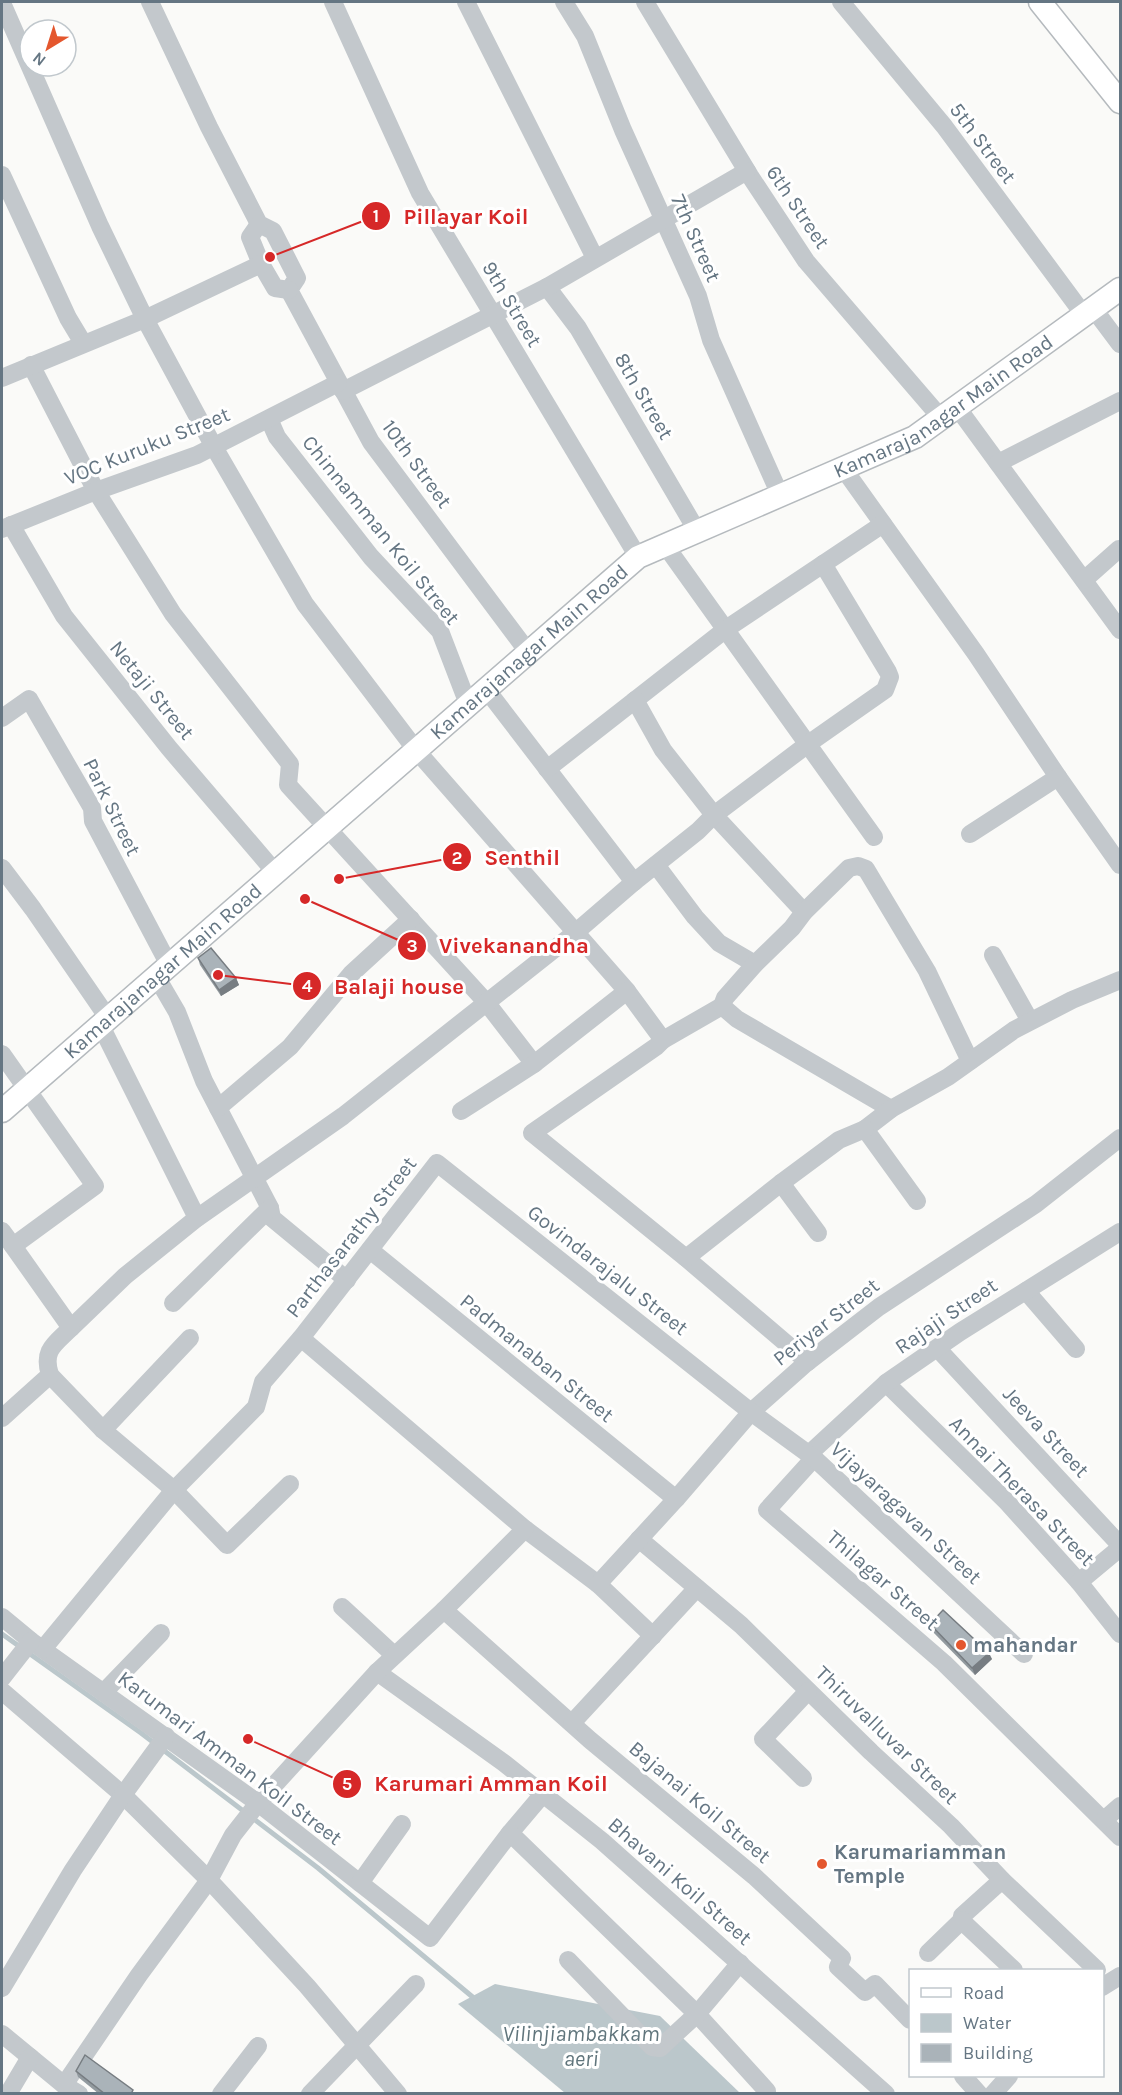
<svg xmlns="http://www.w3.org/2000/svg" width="1122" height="2095" font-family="Karla,sans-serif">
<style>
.water{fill:#bbc7cb}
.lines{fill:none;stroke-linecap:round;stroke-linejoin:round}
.stream{stroke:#bbc7cb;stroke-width:5}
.major-casing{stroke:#b5babe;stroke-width:25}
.minor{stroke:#c3c8cc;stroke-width:18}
.major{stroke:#fff;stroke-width:22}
.wall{fill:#929a9f}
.shaded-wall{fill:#777d82}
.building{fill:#aab3b9;stroke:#777d82;stroke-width:1.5}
.poi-dot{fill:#e4572e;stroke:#fff;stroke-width:2}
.labels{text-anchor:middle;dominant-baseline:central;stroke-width:6;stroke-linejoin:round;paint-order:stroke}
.street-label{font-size:21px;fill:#657683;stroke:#fff}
.poi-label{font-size:21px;font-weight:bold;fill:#657683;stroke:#fff;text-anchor:start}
.water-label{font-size:22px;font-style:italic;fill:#60757c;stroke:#fff}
.leader{fill:none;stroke:#d62828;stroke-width:2}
.callout-dot{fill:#d62828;stroke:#fff;stroke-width:2}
.mark-label{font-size:18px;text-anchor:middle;font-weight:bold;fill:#fff}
.callout-label{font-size:22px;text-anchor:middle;font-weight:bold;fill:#d62828;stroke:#fff;stroke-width:6;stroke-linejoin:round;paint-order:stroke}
</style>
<rect width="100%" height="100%" fill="#fafaf8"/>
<!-- water -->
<path class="water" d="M495,1984L660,2016L740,2093H565L458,2004Z"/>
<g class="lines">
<!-- stream -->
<path class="stream" d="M2,1634L141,1733L318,1868L475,1999"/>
<!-- major casing -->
<g class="major-casing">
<g id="major">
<path d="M1040,2L1120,102"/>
<path id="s1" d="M2,1111L638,557L915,437L1120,289"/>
</g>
</g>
<!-- minor -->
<g class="minor">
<path d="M150,2L209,127L259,224L273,231L297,278L289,290L371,442L528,652"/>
<path d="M333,2L420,193L638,557"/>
<path d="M466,2L595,258"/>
<path d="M564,2L585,36L623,130L698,296L711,340L780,495"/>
<path d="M645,2L750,176L806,261L941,418"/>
<path d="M841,2L944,126L1084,315"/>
<path d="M2,3L100,226L145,319L214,447L305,604L416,750L627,991L663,1040"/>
<path d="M2,175L68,318L83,343"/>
<path d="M259,224L250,237L261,264L275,288L289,290"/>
<path d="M547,287L578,328L697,531"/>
<path d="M1093,308L1120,344"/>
<path d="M31,365L96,491L173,614L290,764L288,785L486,1002L534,1064"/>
<path d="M2,378L145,319L261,264"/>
<path d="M343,391L547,287L747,171"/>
<path d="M957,407L1120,630"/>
<path d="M269,419L277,437L371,557L440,631L468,704"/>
<path d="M998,463L1120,401"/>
<path d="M843,468L976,654L1058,777L1120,865"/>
<path d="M11,525L64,616L169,748L275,872"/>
<path d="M2,529L96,491L197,455L338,383"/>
<path d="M665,545L874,837"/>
<path d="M1084,580L1119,549"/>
<path d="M486,689L634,882"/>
<path d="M2,718L29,699L92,808L93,821L169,965"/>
<path d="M547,769L726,629L883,524"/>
<path d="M970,834L1058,777"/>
<path d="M656,865L695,917L719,943L755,964"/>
<path d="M2,868L33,909L108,1018"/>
<path d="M804,912L714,815L808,744L885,690L890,677L888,672L823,564"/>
<path d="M993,955L1030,1021"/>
<path d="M156,976L177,1012L204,1081L270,1208L272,1218L347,1280"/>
<path d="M722,1006L663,1040L657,1046L532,1133L686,1258L808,1362"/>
<path d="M100,1024L197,1218"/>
<path d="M2,1054L95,1186L13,1246L2,1231"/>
<path d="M218,1108L290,1047L351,974L411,919"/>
<path d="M891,1109L737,1019L722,1006L725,998L755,964L792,928L804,912L849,868L858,866L866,869L927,971L970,1061"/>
<path d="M461,1111L534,1064L627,991"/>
<path d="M781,1183L818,1233"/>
<path d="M917,1201L865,1129L891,1109L948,1077L1014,1030L1072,1000L1120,980"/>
<path d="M370,1250L676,1499"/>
<path d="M686,1258L781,1183L839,1140L865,1129"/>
<path d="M1026,1291L1076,1349"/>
<path d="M173,1303L270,1208"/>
<path d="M71,1328L125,1276L197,1218L343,1116L576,932L634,882L698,831L714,815L663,750L635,700"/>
<path d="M301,1338L525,1529L598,1584L653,1636"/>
<path d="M938,1349L1120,1545"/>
<path d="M50,1375L103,1430L174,1490L227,1545L290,1484"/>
<path d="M886,1383L1006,1501L1079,1582L1120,1634"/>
<path d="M2,1418L50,1375C42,1350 55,1344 71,1328L13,1246"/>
<path d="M103,1430L190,1338"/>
<path d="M809,1454L886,1383L960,1332L1120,1232"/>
<path d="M814,1458L767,1510L944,1663L1120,1837"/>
<path d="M639,1539L741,1625L871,1752L951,1826L1002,1880L1097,1970"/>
<path d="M1079,1582L1120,1548"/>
<path d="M598,1584L676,1499L751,1412L804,1365L879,1307L1036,1204L1120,1138"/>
<path d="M342,1607L394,1655"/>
<path d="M444,1610L590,1740L754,1876L842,1958L838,1967L865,1992L875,1984L910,2020"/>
<path d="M2,1617L31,1641L258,1803L430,1938L510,1833L543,1794"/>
<path d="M43,1649L174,1490L256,1407L263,1382L301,1338L437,1163L751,1412L814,1458L1024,1654"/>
<path d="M377,1672L504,1763L602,1841L886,2094"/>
<path d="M2,1678L31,1641"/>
<path d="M2,1691L123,1795L209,1880L307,1986L398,2094"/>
<path d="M104,1692L161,1633"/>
<path d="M572,1723L697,1588"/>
<path d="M803,1778L763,1739L808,1691"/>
<path d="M1105,1819L1120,1806"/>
<path d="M510,1833L697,2014L767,2091"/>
<path d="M1002,1880L962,1916L964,1923L1014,1970"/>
<path d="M360,1883L402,1824"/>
<path d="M928,1953L962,1920"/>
<path d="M568,1960L652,2047L660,2048L697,2014L740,1963"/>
<path d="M1102,1987L1120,1976"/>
<path d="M2,1988L73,1870L123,1795L166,1736"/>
<path d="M2,2034L64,2085L79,2094"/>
<path d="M963,2076L979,2094"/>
<path d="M64,2085L139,1975L209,1880L233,1835L258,1803L377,1672L444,1610L525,1529"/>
<path d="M8,2094L30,2057"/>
<path d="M221,2094L258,2046"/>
<path d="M310,2094L416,1984"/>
<path d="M993,2094L1009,2076"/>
</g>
<!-- major -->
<use href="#major" class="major"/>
</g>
<!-- wall -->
<g class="wall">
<path d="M198,958L236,978L239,985L221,996L200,965Z"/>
<path d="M930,1624L992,1659L975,1675L932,1631Z"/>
<path d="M76,2071L135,2094H99L78,2077Z"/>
</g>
<!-- shaded-wall -->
<g class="shaded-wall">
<path d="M236,978L239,985L221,996L219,990Z"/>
<path d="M989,1653L992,1659L975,1675L972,1668Z"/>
</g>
<!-- building -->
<g class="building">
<path d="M211,948L236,978L219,990L198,958Z"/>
<path d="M943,1610L989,1653L972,1668L930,1624Z"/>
<path d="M85,2055L133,2090L131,2094H105L76,2071Z"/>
</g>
<!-- markers -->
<g class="poi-dot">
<circle cx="961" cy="1645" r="6"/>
<circle cx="822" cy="1864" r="6"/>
</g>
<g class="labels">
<!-- street labels -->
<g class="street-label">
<text transform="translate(983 143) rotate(53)">5th Street</text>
<text transform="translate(798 207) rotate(56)">6th Street</text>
<text transform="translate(696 238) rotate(66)">7th Street</text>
<text transform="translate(512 304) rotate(59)">9th Street</text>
<text transform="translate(644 396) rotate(60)">8th Street</text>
<text stroke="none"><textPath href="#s1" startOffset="1185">Kamarajanagar Main Road</textPath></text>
<text transform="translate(147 446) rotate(-22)">VOC Kuruku Street</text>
<text transform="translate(417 464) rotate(54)">10th Street</text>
<text transform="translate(381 530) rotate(51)">Chinnamman Koil Street</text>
<text stroke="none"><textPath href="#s1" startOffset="699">Kamarajanagar Main Road</textPath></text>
<text transform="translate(152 690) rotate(51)">Netaji Street</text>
<text transform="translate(112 807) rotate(64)">Park Street</text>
<text stroke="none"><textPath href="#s1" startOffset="213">Kamarajanagar Main Road</textPath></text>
<text transform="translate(351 1237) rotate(-52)">Parthasarathy Street</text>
<text transform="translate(608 1270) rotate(38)">Govindarajalu Street</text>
<text transform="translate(946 1316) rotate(-34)">Rajaji Street</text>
<text transform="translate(826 1322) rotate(-38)">Periyar Street</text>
<text transform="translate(537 1358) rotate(39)">Padmanaban Street</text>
<text transform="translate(1046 1432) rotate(47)">Jeeva Street</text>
<text transform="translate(1022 1491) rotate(46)">Annai Therasa Street</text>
<text transform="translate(906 1513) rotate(43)">Vijayaragavan Street</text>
<text transform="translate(883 1580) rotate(41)">Thilagar Street</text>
<text transform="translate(887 1735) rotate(44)">Thiruvalluvar Street</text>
<text transform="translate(230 1758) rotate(37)">Karumari Amman Koil Street</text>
<text transform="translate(700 1802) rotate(40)">Bajanai Koil Street</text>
<text transform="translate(680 1881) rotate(41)">Bhavani Koil Street</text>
</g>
<!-- poi labels -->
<g class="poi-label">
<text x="973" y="1645">mahandar</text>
<text x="834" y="1852">Karumariamman<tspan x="834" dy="24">Temple</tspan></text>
</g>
<!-- water labels -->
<g class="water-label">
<text x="581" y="2034">Vilinjiambakkam<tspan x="581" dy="25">aeri</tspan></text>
</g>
</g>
<!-- callouts -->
<path class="leader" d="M270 257L376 216M339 879L457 857M305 899L412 946M218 975L307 986M248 1739L347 1784"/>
<g class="callout-dot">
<circle cx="270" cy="257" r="6"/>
<circle cx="339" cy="879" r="6"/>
<circle cx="305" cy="899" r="6"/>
<circle cx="218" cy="975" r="6"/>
<circle cx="248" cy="1739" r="6"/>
<circle cx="376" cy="216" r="15"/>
<circle cx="457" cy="857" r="15"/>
<circle cx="412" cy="946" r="15"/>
<circle cx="307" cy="986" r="15"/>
<circle cx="347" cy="1784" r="15"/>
</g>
<g class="mark-label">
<text x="376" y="222">1</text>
<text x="457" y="864">2</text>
<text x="412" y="952">3</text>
<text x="307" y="992">4</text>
<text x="347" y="1790">5</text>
</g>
<g class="callout-label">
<text x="466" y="224">Pillayar Koil</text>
<text x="522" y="865">Senthil</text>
<text x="514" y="953">Vivekanandha</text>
<text x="399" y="994">Balaji house</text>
<text x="491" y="1791">Karumari Amman Koil</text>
</g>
<!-- border -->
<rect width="1122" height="2095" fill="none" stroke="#657683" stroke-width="6"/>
<!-- legend -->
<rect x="909" y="1969" width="195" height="108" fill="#ffffff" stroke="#c1c8cd" stroke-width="1.5"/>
<rect x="921" y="1988" width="30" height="9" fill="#ffffff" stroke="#c1c8cd" stroke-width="1.5"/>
<text x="963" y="1999" font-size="18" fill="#657683">Road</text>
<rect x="921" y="2014" width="30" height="18" fill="#bbc7cb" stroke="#c1c8cd" stroke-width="1.5"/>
<text x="963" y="2029" font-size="18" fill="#657683">Water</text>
<rect x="921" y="2044" width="30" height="18" fill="#aab3b9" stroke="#c1c8cd" stroke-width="1.5"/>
<text x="963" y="2059" font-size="18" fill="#657683">Building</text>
<!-- north arrow -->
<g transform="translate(48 48) rotate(218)"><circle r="28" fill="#ffffff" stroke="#c1c8cd" stroke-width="1.5"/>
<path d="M0-4.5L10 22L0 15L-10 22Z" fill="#e4572e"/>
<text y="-9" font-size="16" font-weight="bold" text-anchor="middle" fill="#657683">N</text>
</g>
</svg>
